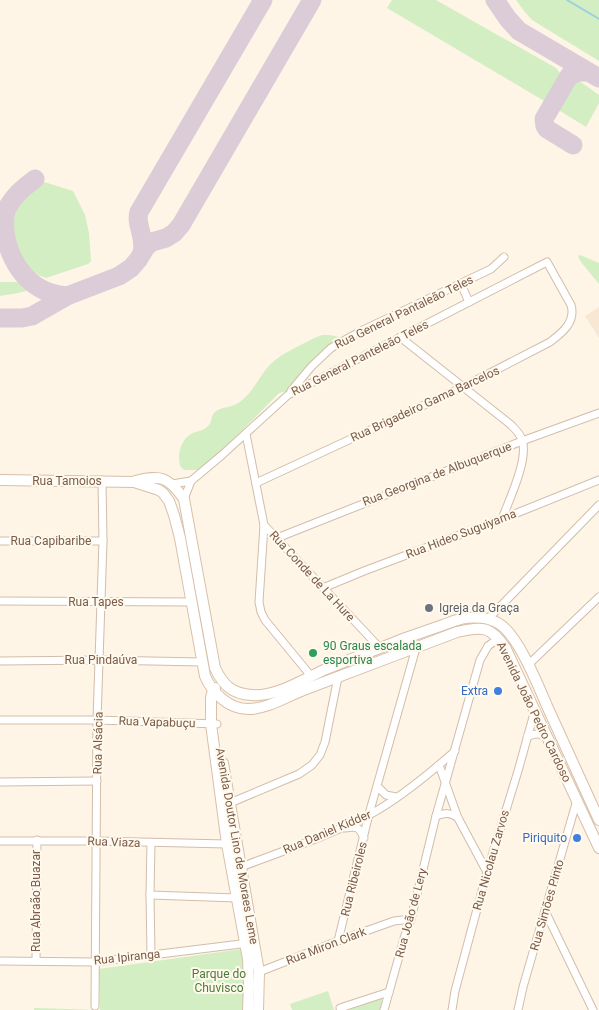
<svg xmlns="http://www.w3.org/2000/svg" width="599" height="1010" font-family="Roboto,sans-serif">
<style>
.residential{fill:#f7e7d3}
.green{fill:#d3eec2}
.lines{fill:none;stroke-linecap:round;stroke-linejoin:round}
.stream{stroke:#9cd2dd;stroke-width:2}
.taxiway{stroke:#dbccd8;stroke-width:19}
.street-casing{stroke:#d2bdaa;stroke-width:9}
.secondary-casing{stroke:#d8bfa9;stroke-width:12}
.street{stroke:#fff;stroke-width:7}
.secondary{stroke:#fff;stroke-width:10}
.worship-dot{fill:#6b7280;stroke:#fff9ee;stroke-width:2}
.leisure-dot{fill:#2e9e5b;stroke:#fff9ee;stroke-width:2}
.shop-dot{fill:#3f7fe0;stroke:#fff9ee;stroke-width:2}
.labels{text-anchor:middle;dominant-baseline:central;stroke-width:4;stroke-linejoin:round;paint-order:stroke}
.street-label{font-size:12px;fill:#7b5b47;stroke:#fff9ee}
.worship-label{font-size:12px;fill:#5b616d;stroke:#fff9ee;text-anchor:start}
.leisure-label{font-size:12px;fill:#27864d;stroke:#fff9ee;text-anchor:start}
.shop-label{font-size:12px;fill:#366cbe;stroke:#fff9ee;text-anchor:end}
.park-label{font-size:12px;fill:#4c7b3b;stroke:#fff9ee}
</style>
<rect width="100%" height="100%" fill="#fef5e6"/>
<!-- residential -->
<path class="residential" d="M599,307V338L585,316Z"/>
<!-- green -->
<g class="green">
<path d="M392,0H436L556,68L560,73V79L546,102L387,8Z"/>
<path d="M516,0H599V61L532,20L524,11Z"/>
<path d="M578,80L599,95V103L586,127L557,109L573,81Z"/>
<path d="M44,182L73,191L85,215L89,233L91,261L88,264L46,278C24,272 5,238 13,217C18,202 31,190 44,182Z"/>
<path d="M580,255L599,263V284L581,262L578,256Z"/>
<path d="M0,282H18L30,290L18,293L0,296Z"/>
<path d="M322,335H330L339,337L320,355L287,391L279,393L229,444L199,470H184L180,466C177,454 181,438 193,433C198,431 204,430 207,427C213,423 210,415 216,411C224,406 233,408 241,401C252,393 258,379 267,368C275,359 280,356 291,350C301,345 311,339 322,335Z"/>
<path d="M242,949L247,972L246,1010H34V1008L100,1010L99,969Z"/>
<path d="M328,991L334,1010H292L290,1004Z"/>
<path d="M382,998L380,1010H348Z"/>
</g>
<g class="lines">
<!-- stream -->
<path class="stream" d="M567,0L599,19"/>
<!-- taxiway -->
<g class="taxiway">
<path d="M495,0L508,19L519,31L599,78"/>
<path d="M573,145L547,129L545,126L544,119L569,76L578,72H588"/>
<path d="M35,179C23,188 13,196 6,210C0,238 14,272 38,287C47,293 57,295 67,296"/>
<path d="M142,253C146,237 135,224 139,212L263,0"/>
<path d="M0,318H22L32,316L67,296L119,276L131,268L138,260L146,247L152,242L166,238L174,233L181,225L312,0"/>
</g>
<!-- street casing -->
<g class="street-casing">
<g id="street">
<path d="M461,284L469,302"/>
<path d="M400,337L510,424C515,429 520,433 522,440C529,459 509,500 502,519"/>
<path d="M291,391L311,367L331,348L361,331L491,269L504,257"/>
<path d="M246,434L264,525L259,602L261,612L265,620L311,676"/>
<path d="M172,484L191,481"/>
<path d="M184,499L191,481L222,455L288,395L547,262L571,305C576,322 562,333 550,342L463,387L256,483"/>
<path d="M264,525L380,648"/>
<path d="M277,538L522,441L599,413"/>
<path d="M0,541H103"/>
<path d="M323,588L364,571L502,519L599,480"/>
<path d="M0,601L192,602"/>
<path d="M488,619L599,505"/>
<path d="M0,661L100,660L202,662"/>
<path d="M528,665L599,597"/>
<path d="M0,720H97L217,724"/>
<path d="M527,737C536,733 539,733 547,738"/>
<path d="M439,765L458,818L487,872"/>
<path d="M0,782L97,781"/>
<path d="M378,787L386,795L396,797"/>
<path d="M230,803L299,774L312,765L320,755L325,742L338,677"/>
<path d="M436,816C445,813 450,812 458,818"/>
<path d="M345,828C358,826 359,827 364,838"/>
<path d="M0,841H97L227,844"/>
<path d="M241,867C283,851 328,836 369,815C399,799 429,774 455,751"/>
<path d="M150,895L237,898"/>
<path d="M545,911L593,1010"/>
<path d="M338,941L369,814L416,648"/>
<path d="M151,955L150,895L151,843"/>
<path d="M0,961L95,962L249,943"/>
<path d="M36,961L37,840"/>
<path d="M259,972L338,941L394,921L411,919"/>
<path d="M95,1006L97,720L103,541L102,480"/>
<path d="M340,1008L389,992"/>
<path d="M384,1010L405,935L411,919L436,816L480,660L488,646L499,638"/>
<path d="M452,1010L455,991L487,872L518,771L535,710"/>
<path d="M518,1010L523,987L577,800"/>
</g>
</g>
<!-- secondary casing -->
<g class="secondary-casing">
<g id="secondary">
<path d="M0,480L134,482L159,490L163,493L169,501L174,515L180,538L205,676C212,693 229,709 248,709C268,709 287,696 306,689C356,670 407,651 457,632C483,626 491,626 506,649L599,848"/>
<path d="M135,481C160,475 168,476 184,499L215,668C223,685 232,694 252,695C276,697 304,679 326,669C351,659 376,650 400,640C414,635 429,630 443,625C449,623 455,620 461,619C474,616 490,617 501,625C519,638 538,685 547,706C564,744 582,782 599,820"/>
<path d="M215,688L213,690L211,698V724L227,844L248,959L249,985L248,1010"/>
<path d="M223,763L259,972L258,1010"/>
</g>
</g>
<!-- street -->
<use href="#street" class="street"/>
<!-- secondary -->
<use href="#secondary" class="secondary"/>
</g>
<!-- markers -->
<circle class="worship-dot" cx="429" cy="608" r="5"/>
<circle class="leisure-dot" cx="313" cy="653" r="5"/>
<g class="shop-dot">
<circle cx="498" cy="691" r="5"/>
<circle cx="577" cy="838" r="5"/>
</g>
<g class="labels">
<!-- street labels -->
<g class="street-label">
<text transform="translate(404 312) rotate(-26)">Rua General Pantaleão Teles</text>
<text transform="translate(360 358) rotate(-27)">Rua General Panteleão Teles</text>
<text transform="translate(425 404) rotate(-25)">Rua Brigadeiro Gama Barcelos</text>
<text transform="translate(437 474) rotate(-21)">Rua Georgina de Albuquerque</text>
<text x="67" y="481">Rua Tamoios</text>
<text transform="translate(461 534) rotate(-21)">Rua Hideo Suguiyama</text>
<text x="51" y="541">Rua Capibaribe</text>
<text transform="translate(312 576) rotate(47)">Rua Conde de La Hure</text>
<text x="96" y="602">Rua Tapes</text>
<text x="101" y="660">Rua Pindaúva</text>
<text transform="translate(534 712) rotate(64)">Avenida João Pedro Cardoso</text>
<text transform="translate(157 722) rotate(2)">Rua Vapabuçu</text>
<text transform="translate(98 743) rotate(-89)">Rua Alsácia</text>
<text transform="translate(327 832) rotate(-23)">Rua Daniel Kidder</text>
<text transform="translate(114 842) rotate(2)">Rua Viaza</text>
<text transform="translate(237 846) rotate(80)">Avenida Doutor Lino de Moraes Leme</text>
<text transform="translate(491 860) rotate(-74)">Rua Nicolau Zarvos</text>
<text transform="translate(354 879) rotate(-76)">Rua Ribeiroles</text>
<text transform="translate(36 901) rotate(-90)">Rua Abraão Buazar</text>
<text transform="translate(547 905) rotate(-74)">Rua Simões Pinto</text>
<text transform="translate(411 913) rotate(-75)">Rua João de Lery</text>
<text transform="translate(326 946) rotate(-21)">Rua Miron Clark</text>
<text transform="translate(127 957) rotate(-6)">Rua Ipiranga</text>
</g>
<!-- worship labels -->
<g class="worship-label">
<text x="439" y="608">Igreja da Graça</text>
</g>
<!-- leisure labels -->
<g class="leisure-label">
<text x="323" y="646">90 Graus escalada<tspan x="323" dy="14">esportiva</tspan></text>
</g>
<!-- shop labels -->
<g class="shop-label">
<text x="488" y="691">Extra</text>
<text x="567" y="838">Piriquito</text>
</g>
<!-- park labels -->
<g class="park-label">
<text x="219" y="974">Parque do<tspan x="219" dy="14">Chuvisco</tspan></text>
</g>
</g>
</svg>
